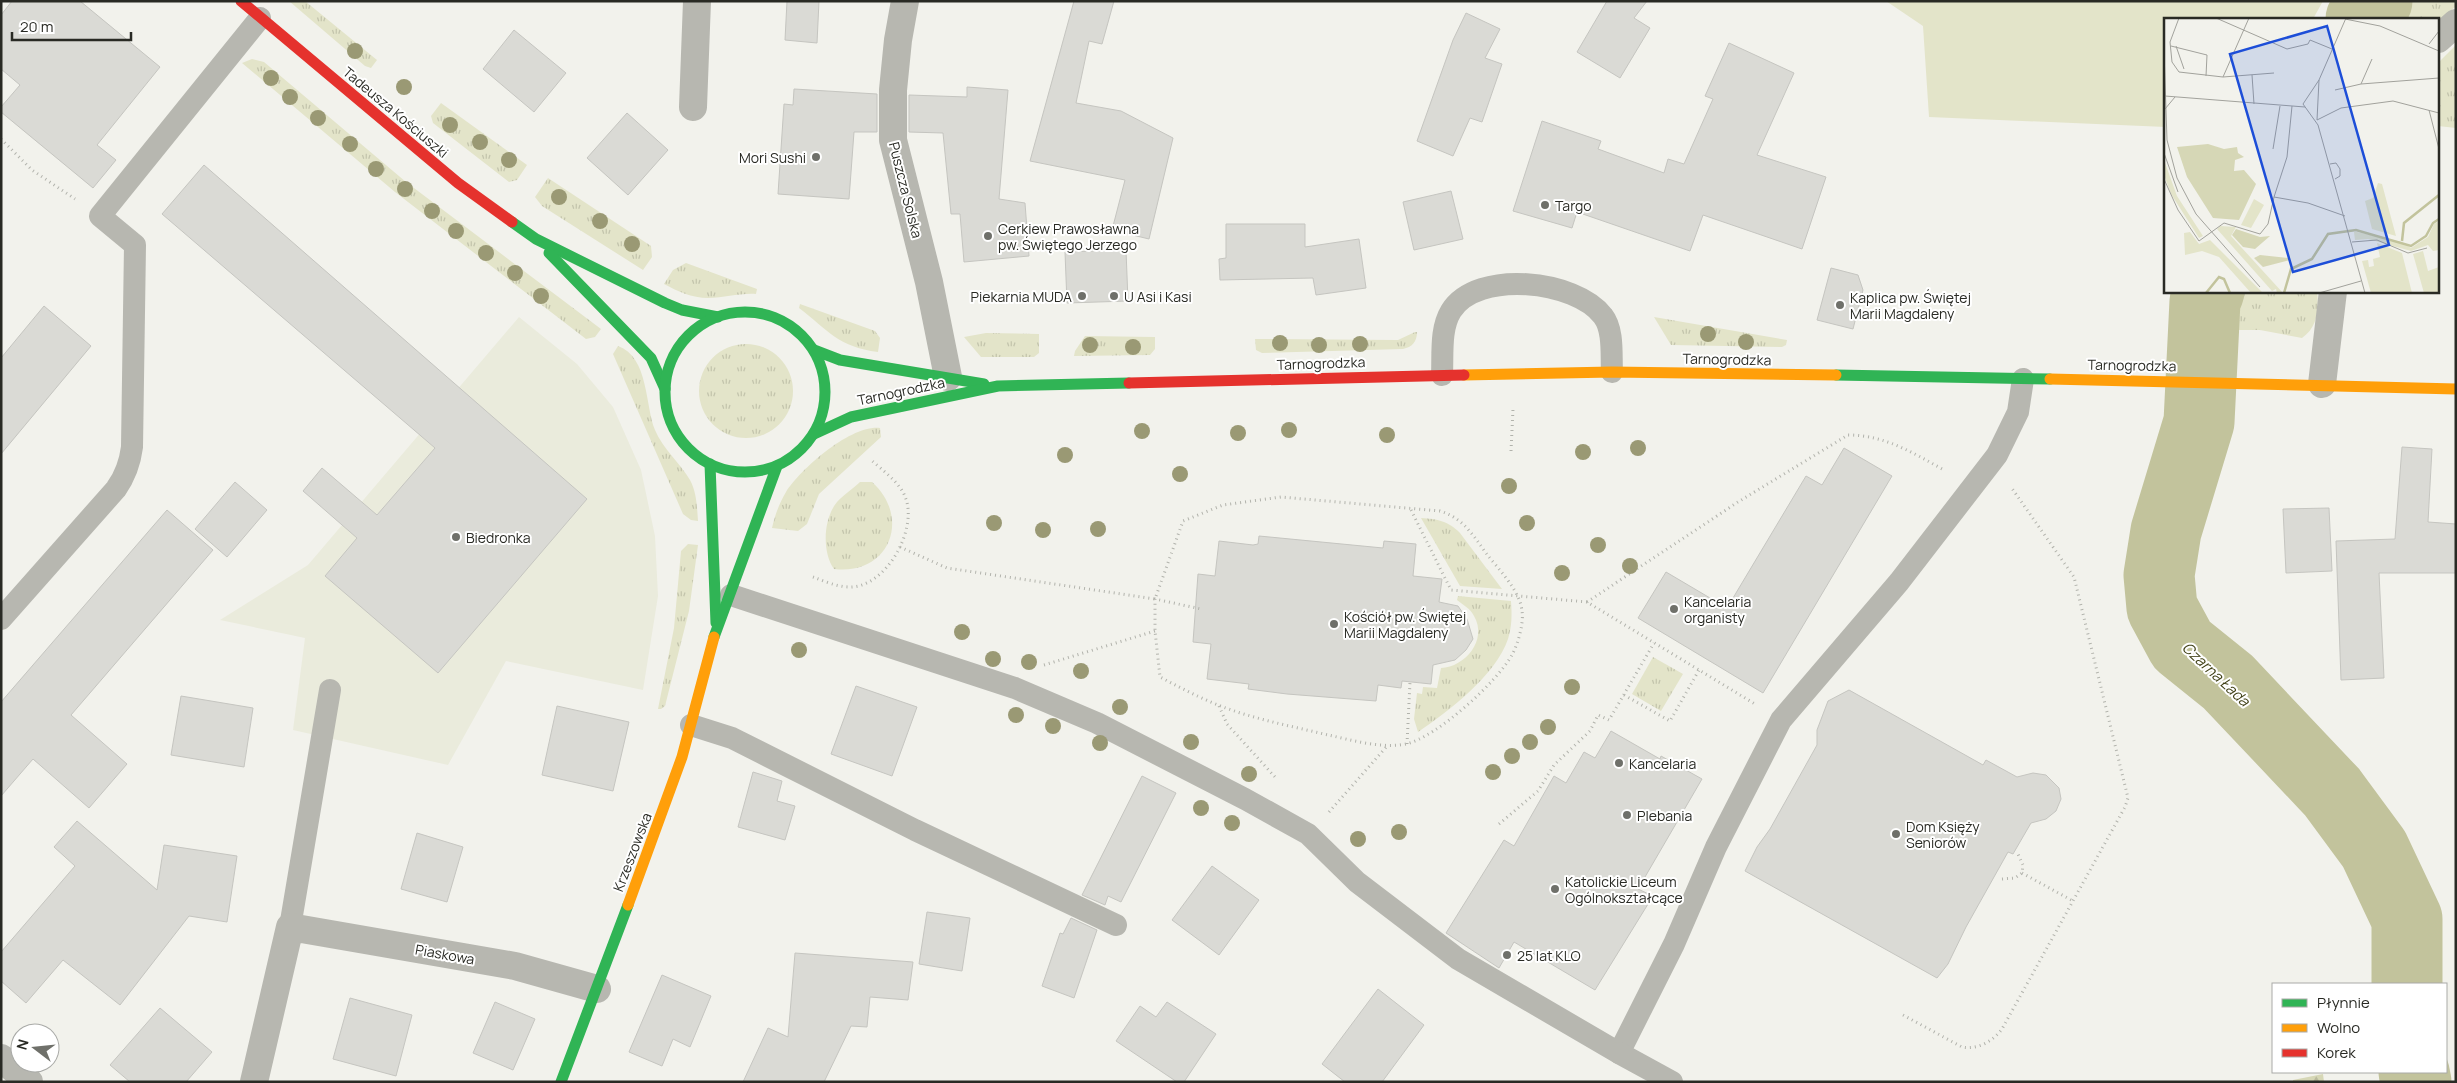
<svg xmlns="http://www.w3.org/2000/svg" width="2457" height="1083" font-family="Manrope,sans-serif">
<style>
.built{fill:#eaebdc}
.grass{fill:url(#grass-tufts)}
.forest{fill:url(#forest-firs)}
.green{fill:#e3e4c9}
.lines{fill:none;stroke-linecap:round;stroke-linejoin:round}
.river{stroke:#c2c39c;stroke-width:71}
.building{fill:#dadad5;stroke:#c5c5c0}
.path{stroke:#b2b3ac;stroke-width:3;stroke-dasharray:1 4;stroke-linecap:butt}
.lane{stroke:#b7b7b0;stroke-width:22}
.street{stroke:#b7b7b0;stroke-width:28}
.fast{stroke:#30b455;stroke-width:11}
.slow{stroke:#ff9f0a;stroke-width:11}
.jam{stroke:#e5322d;stroke-width:11}
.tree{fill:#9a9974}
.poi-dot{fill:#6f706a;stroke:#fff;stroke-width:2}
.labels{text-anchor:middle;dominant-baseline:central;stroke-width:4;stroke-linejoin:round;paint-order:stroke}
.street-label{font-size:14px;fill:#292a24;stroke:#fff}
.poi-label{font-size:14px;fill:#292a24;stroke:#fff;text-anchor:start}
.water-label{font-size:15px;font-style:italic;fill:#3f3f14;stroke:#fff}
.inset-river{fill:none;stroke:#c2c39c;stroke-width:2.5}
.inset-road{fill:none;stroke:#a2a29c;stroke-width:1}
.view{fill:#1d4ed8;fill-opacity:0.15;stroke:#1d4ed8;stroke-width:2.5}
.inset-edge{fill:none;stroke:#292a24;stroke-width:2.5}
</style>
<defs>
<pattern id="grass-tufts" width="24" height="20" patternUnits="userSpaceOnUse" patternTransform="scale(1.25)"><rect width="24" height="20" fill="#e3e4c9"/><path d="M3 7l-1-3M5 7V3M7 7l1-3M15 17l-1-3M17 17v-4M19 17l1-3" fill="none" stroke="#c3c4ac"/></pattern>
<pattern id="forest-firs" width="22" height="20" patternUnits="userSpaceOnUse" patternTransform="scale(1.25)"><rect width="22" height="20" fill="#d6d7b6"/><path d="M5 1l3.5 6h-7zM16 11l3.5 6h-7z" fill="#b8b99c"/></pattern>
</defs>
<rect width="100%" height="100%" fill="#f2f2ec"/>
<!-- built -->
<path class="built" d="M519,317L577,364L613,407L641,470L655,536L658,596L643,690L506,661L448,765L293,730L305,638L220,620L308,565Z"/>
<!-- grass -->
<g class="grass">
<path d="M289,1H305L377,60L371,68L365,66Z"/>
<path d="M2402,1H2456V6L2438,23V19H2389Z"/>
<path d="M2456,45V128L2438,126V63Z"/>
<path d="M252,59L264,62L406,182L601,329L595,337L586,339L395,192L242,63Z"/>
<path d="M441,103L527,165L517,180L509,182L433,123L431,116Z"/>
<path d="M548,178L651,246L652,257L643,270L542,206L535,197Z"/>
<path d="M686,263L757,289L756,294C739,293 725,298 708,298C692,298 677,291 664,284L673,270Z"/>
<path d="M2227,291H2317C2319,309 2318,327 2302,338L2260,330H2225L2224,297Z"/>
<path d="M800,304L875,331L880,338L878,352C838,347 828,330 799,308Z"/>
<path d="M1654,317L1787,340L1786,345L1782,347L1671,345Z"/>
<path d="M1415,332H1417C1417,342 1412,347 1403,349L1262,353L1256,350L1255,339L1398,340Z"/>
<path d="M986,333L1039,334V353L1034,357H981L964,337Z"/>
<path d="M1085,336L1155,337V349L1150,355L1074,356L1075,351Z"/>
<circle cx="746" cy="391" r="47"/>
<path d="M618,346C649,357 645,406 655,430C663,449 680,463 690,480C697,493 697,508 698,521L691,520L683,514L613,354Z"/>
<path d="M880,428L881,437L819,494L807,524L798,531L772,528C775,515 779,504 786,492C801,469 850,425 880,428Z"/>
<path d="M860,482H872C912,518 889,576 834,569C822,552 823,519 837,502C843,495 853,489 860,482Z"/>
<path d="M1421,518C1438,519 1448,521 1460,533L1502,589L1460,586Z"/>
<path d="M688,544L698,545L689,611L665,706L661,709H658L674,628L681,551Z"/>
<path d="M1458,596L1511,601C1512,615 1512,626 1508,639C1496,675 1448,712 1418,732L1414,719L1417,693L1422,694L1423,687L1437,688L1441,668C1465,667 1488,640 1474,616C1470,608 1463,605 1457,600Z"/>
<path d="M1653,657L1683,674L1661,711L1632,694Z"/>
</g>
<!-- forest -->
<path class="forest" d="M2323,1074L2324,1082H2293V1080Z"/>
<!-- green -->
<path class="green" d="M1886,1H2323L2313,19H2166V127L1929,117L1923,26Z"/>
<g class="lines">
<!-- river -->
<g class="river">
<path d="M2361,19L2377,1"/>
<path d="M2209,291L2205,301L2199,422L2166,531L2159,575L2162,608L2182,645L2228,682L2332,792L2374,849L2407,919V984"/>
<path d="M2414,1072L2416,1082"/>
</g>
</g>
<!-- building -->
<g class="building">
<path d="M12,1H80L160,67L97,145L116,160L93,188L1,112V107L20,85L1,69V15Z"/>
<path d="M787,1H819L817,43L785,40Z"/>
<path d="M1074,1H1114L1102,44L1089,41L1076,103L1121,111L1173,138L1149,239L1112,230L1125,180L1030,161Z"/>
<path d="M1607,1H1647L1634,18L1650,28L1620,78L1577,52Z"/>
<path d="M1466,13L1500,29L1485,58L1502,64L1482,122L1470,118L1453,156L1417,141L1453,40Z"/>
<path d="M514,30L566,73L534,112L483,69Z"/>
<path d="M1729,43L1794,73L1757,155L1826,177L1802,249L1703,215L1690,251L1577,212L1572,228L1513,211L1542,121L1601,141L1598,149L1664,173L1668,159L1684,164L1713,99L1705,96Z"/>
<path d="M967,87L1008,90L999,199L1025,203L1029,256L964,262L960,214H951L943,133L909,132V95L967,97Z"/>
<path d="M794,89L877,94V132H854L849,199L778,194L784,104L793,105Z"/>
<path d="M627,113L668,150L628,195L587,158Z"/>
<path d="M204,165L587,499L438,673L325,576L357,538L303,491L322,468L377,515L435,448L162,214Z"/>
<path d="M1451,191L1463,239L1414,250L1403,202Z"/>
<path d="M1226,224H1305V247L1359,239L1366,288L1316,295L1313,278L1220,280L1219,259L1226,258Z"/>
<path d="M1126,250L1128,301L1067,303L1065,252Z"/>
<path d="M1831,268L1858,275L1863,290L1853,329L1817,320Z"/>
<path d="M44,306L91,346L1,454V358Z"/>
<path d="M2402,447L2432,449L2428,522L2456,524V573H2379L2384,678L2341,680L2336,541L2395,539Z"/>
<path d="M1844,448L1892,476L1763,693L1638,618L1666,572L1727,608L1806,476L1822,485Z"/>
<path d="M235,482L267,510L227,557L195,529Z"/>
<path d="M2329,508L2332,571L2286,573L2283,509Z"/>
<path d="M167,510L213,550L71,715L127,764L89,808L33,759L1,796V702Z"/>
<path d="M1259,536L1383,548L1384,541L1416,544L1413,576L1442,579L1439,602L1458,606L1467,619L1473,639L1466,650L1455,660L1433,665L1431,684L1402,681L1401,688L1378,685L1376,701L1287,694L1248,689L1249,684L1207,679L1211,644L1193,642L1198,574L1215,576L1219,541L1253,545L1258,544Z"/>
<path d="M856,686L917,707L892,776L831,754Z"/>
<path d="M1849,690L1983,765L1986,760L2017,777L2033,773L2046,775L2059,788L2061,799L2056,811L2046,819L2031,823L2013,854L2008,852L1966,927L1948,964L1937,978L1745,871L1757,847L1770,829L1817,745V730L1828,701Z"/>
<path d="M181,696L253,708L244,767L171,755Z"/>
<path d="M557,706L629,722L613,791L542,775Z"/>
<path d="M1611,731L1660,759L1661,756L1702,779L1638,889L1653,896L1595,990L1514,942L1499,968L1446,933L1504,840L1514,846L1554,776L1566,783L1584,752L1595,758Z"/>
<path d="M753,772L782,781L777,801L795,806L785,840L738,827Z"/>
<path d="M1142,776L1176,793L1121,902L1108,896L1105,905L1082,895Z"/>
<path d="M77,821L157,890L164,845L237,856L227,922L189,916L120,1005L63,960L26,1003L1,981V952L75,866L54,847Z"/>
<path d="M417,833L463,847L447,902L401,889Z"/>
<path d="M1212,866L1259,900L1219,955L1172,920Z"/>
<path d="M927,912L970,918L962,971L919,964Z"/>
<path d="M1071,918L1097,930L1074,998L1042,986L1060,933L1063,934Z"/>
<path d="M795,953L913,962L908,1000L870,997L867,1027L851,1026L824,1082H743L768,1028L788,1037Z"/>
<path d="M662,975L711,996L690,1047L673,1039L662,1066L629,1052Z"/>
<path d="M1378,989L1424,1025L1382,1082H1345L1322,1064Z"/>
<path d="M350,998L412,1015L396,1076L333,1059Z"/>
<path d="M495,1002L535,1019L513,1070L473,1053Z"/>
<path d="M1167,1002L1216,1034L1184,1082H1177L1116,1041L1140,1006L1156,1017Z"/>
<path d="M160,1008L212,1052L186,1082H130L110,1065Z"/>
</g>
<g class="lines">
<!-- path -->
<g class="path">
<path d="M1,139L32,170L75,199"/>
<path d="M1511,451L1513,409"/>
<path d="M1411,510L1451,590L1587,602L1755,704"/>
<path d="M900,547L947,568L1155,599L1183,521L1223,505L1281,497L1440,511C1463,518 1473,535 1486,553C1498,569 1520,590 1522,611C1524,623 1518,644 1512,655C1497,682 1437,737 1406,744C1381,749 1352,740 1328,735C1291,726 1253,719 1218,705C1198,697 1179,687 1160,677L1155,631V599L1201,609"/>
<path d="M813,577C824,581 837,587 850,587C886,587 917,531 906,499C901,483 882,470 870,459"/>
<path d="M1587,602L1738,502L1848,435C1885,435 1913,453 1944,470"/>
<path d="M1044,665L1155,631"/>
<path d="M1624,695L1670,721L1699,670"/>
<path d="M1219,706L1227,724L1275,777"/>
<path d="M1407,744L1410,682"/>
<path d="M1329,812L1388,745"/>
<path d="M1499,824L1538,791L1554,765L1590,731L1598,715L1609,720L1654,643"/>
<path d="M2022,873L2073,901"/>
<path d="M2002,879L2015,878L2022,873L2023,865L2017,852"/>
<path d="M1903,1015L1962,1047C1978,1050 1993,1041 2002,1029L2125,807L2128,798L2074,577L2011,487"/>
</g>
<!-- lane -->
<g class="lane">
<path d="M1442,375C1443,354 1440,329 1451,311C1477,269 1576,280 1603,316C1614,330 1611,356 1612,372"/>
<path d="M731,595L1015,688L1097,723L1245,799L1308,834L1357,882L1458,959L1619,1053L1674,944L1716,847L1781,720L1899,582L1997,455L2018,412L2023,379"/>
<path d="M1,619L116,489C126,475 130,463 132,447L135,245L100,216L260,18"/>
<path d="M691,725L732,738L915,830L1116,925"/>
<path d="M290,927L330,690"/>
<path d="M1619,1053L1672,1082"/>
</g>
<!-- street -->
<g class="street">
<path d="M905,1L898,40L893,90V140L929,282L948,377"/>
<path d="M2438,39L2456,23"/>
<path d="M693,107L697,1"/>
<path d="M2322,384L2333,291"/>
<path d="M1,1058L29,1082"/>
<path d="M254,1082L290,927L515,966L597,989"/>
</g>
<!-- fast -->
<g class="fast">
<path d="M512,222L536,239L665,303L682,310L718,317"/>
<path d="M549,253L651,358L665,389"/>
<circle cx="745" cy="392" r="80"/>
<path d="M814,350L840,360L984,384"/>
<path d="M1836,375L2050,379"/>
<path d="M814,434L851,417L998,386L1129,383"/>
<path d="M710,464L716,623"/>
<path d="M714,637L777,466"/>
<path d="M561,1082L628,905"/>
</g>
<!-- slow -->
<g class="slow">
<path d="M1464,375L1612,372L1836,375"/>
<path d="M2050,379L2456,389"/>
<path d="M628,905L682,757L714,637"/>
</g>
<!-- jam -->
<g class="jam">
<path d="M241,1L458,183L512,222"/>
<path d="M1129,383L1464,375"/>
</g>
</g>
<!-- trees -->
<g class="tree">
<circle cx="355" cy="51" r="8"/>
<circle cx="271" cy="78" r="8"/>
<circle cx="404" cy="87" r="8"/>
<circle cx="290" cy="97" r="8"/>
<circle cx="318" cy="118" r="8"/>
<circle cx="450" cy="125" r="8"/>
<circle cx="480" cy="142" r="8"/>
<circle cx="350" cy="144" r="8"/>
<circle cx="509" cy="160" r="8"/>
<circle cx="376" cy="169" r="8"/>
<circle cx="405" cy="189" r="8"/>
<circle cx="559" cy="197" r="8"/>
<circle cx="432" cy="211" r="8"/>
<circle cx="600" cy="221" r="8"/>
<circle cx="456" cy="231" r="8"/>
<circle cx="632" cy="244" r="8"/>
<circle cx="486" cy="253" r="8"/>
<circle cx="515" cy="273" r="8"/>
<circle cx="541" cy="296" r="8"/>
<circle cx="1708" cy="334" r="8"/>
<circle cx="1746" cy="342" r="8"/>
<circle cx="1280" cy="343" r="8"/>
<circle cx="1360" cy="344" r="8"/>
<circle cx="1090" cy="345" r="8"/>
<circle cx="1319" cy="345" r="8"/>
<circle cx="1133" cy="347" r="8"/>
<circle cx="1289" cy="430" r="8"/>
<circle cx="1142" cy="431" r="8"/>
<circle cx="1238" cy="433" r="8"/>
<circle cx="1387" cy="435" r="8"/>
<circle cx="1638" cy="448" r="8"/>
<circle cx="1583" cy="452" r="8"/>
<circle cx="1065" cy="455" r="8"/>
<circle cx="1180" cy="474" r="8"/>
<circle cx="1509" cy="486" r="8"/>
<circle cx="994" cy="523" r="8"/>
<circle cx="1527" cy="523" r="8"/>
<circle cx="1098" cy="529" r="8"/>
<circle cx="1043" cy="530" r="8"/>
<circle cx="1598" cy="545" r="8"/>
<circle cx="1630" cy="566" r="8"/>
<circle cx="1562" cy="573" r="8"/>
<circle cx="962" cy="632" r="8"/>
<circle cx="799" cy="650" r="8"/>
<circle cx="993" cy="659" r="8"/>
<circle cx="1029" cy="662" r="8"/>
<circle cx="1081" cy="671" r="8"/>
<circle cx="1572" cy="687" r="8"/>
<circle cx="1120" cy="707" r="8"/>
<circle cx="1016" cy="715" r="8"/>
<circle cx="1053" cy="726" r="8"/>
<circle cx="1548" cy="727" r="8"/>
<circle cx="1191" cy="742" r="8"/>
<circle cx="1530" cy="742" r="8"/>
<circle cx="1100" cy="743" r="8"/>
<circle cx="1512" cy="756" r="8"/>
<circle cx="1493" cy="772" r="8"/>
<circle cx="1249" cy="774" r="8"/>
<circle cx="1201" cy="808" r="8"/>
<circle cx="1232" cy="823" r="8"/>
<circle cx="1399" cy="832" r="8"/>
<circle cx="1358" cy="839" r="8"/>
</g>
<!-- markers -->
<g class="poi-dot">
<circle cx="816" cy="157" r="5"/>
<circle cx="1545" cy="205" r="5"/>
<circle cx="988" cy="236" r="5"/>
<circle cx="1082" cy="296" r="5"/>
<circle cx="1114" cy="296" r="5"/>
<circle cx="1840" cy="305" r="5"/>
<circle cx="456" cy="537" r="5"/>
<circle cx="1674" cy="609" r="5"/>
<circle cx="1334" cy="624" r="5"/>
<circle cx="1619" cy="763" r="5"/>
<circle cx="1627" cy="815" r="5"/>
<circle cx="1896" cy="834" r="5"/>
<circle cx="1555" cy="889" r="5"/>
<circle cx="1507" cy="955" r="5"/>
</g>
<g class="labels">
<!-- street labels -->
<g class="street-label">
<text transform="translate(396 112) rotate(40)">Tadeusza Kościuszki</text>
<text transform="translate(906 190) rotate(76)">Puszcza Solska</text>
<text transform="translate(1727 359) rotate(1)">Tarnogrodzka</text>
<text transform="translate(1321 363) rotate(-2)">Tarnogrodzka</text>
<text transform="translate(2132 365) rotate(1)">Tarnogrodzka</text>
<text transform="translate(901 391) rotate(-12)">Tarnogrodzka</text>
<text transform="translate(632 852) rotate(-69)">Krzeszowska</text>
<text transform="translate(445 954) rotate(10)">Piaskowa</text>
</g>
<!-- poi labels -->
<g class="poi-label">
<text x="806" y="157" text-anchor="end">Mori Sushi</text>
<text x="1555" y="205">Targo</text>
<text x="998" y="228">Cerkiew Prawosławna<tspan x="998" dy="16">pw. Świętego Jerzego</tspan></text>
<text x="1072" y="296" text-anchor="end">Piekarnia MUDA</text>
<text x="1124" y="296">U Asi i Kasi</text>
<text x="1850" y="297">Kaplica pw. Świętej<tspan x="1850" dy="16">Marii Magdaleny</tspan></text>
<text x="466" y="537">Biedronka</text>
<text x="1684" y="601">Kancelaria<tspan x="1684" dy="16">organisty</tspan></text>
<text x="1344" y="616">Kościół pw. Świętej<tspan x="1344" dy="16">Marii Magdaleny</tspan></text>
<text x="1629" y="763">Kancelaria</text>
<text x="1637" y="815">Plebania</text>
<text x="1906" y="826">Dom Księży<tspan x="1906" dy="16">Seniorów</tspan></text>
<text x="1565" y="881">Katolickie Liceum<tspan x="1565" dy="16">Ogólnokształcące</tspan></text>
<text x="1517" y="955">25 lat KLO</text>
</g>
<!-- water labels -->
<g class="water-label">
<text transform="translate(2216 674) rotate(43)">Czarna Łada</text>
</g>
</g>
<!-- overview -->
<g transform="translate(2164 18)">
<rect width="275" height="275" fill="#f2f2ec"/>
<path d="M0,142L13,178L39,218L35,220L7,176L0,157ZM275,203V232L269,233L264,227L247,233L204,221L191,222L190,214H193L238,224L247,230L264,219L270,206ZM56,208L72,209L67,218L119,275H113L112,271L108,273L53,211ZM26,214L35,226L46,222L99,275H87L55,239L38,233L21,237L20,215ZM213,225L238,235L248,275H207L198,243L204,242L205,249L210,248L209,241L216,239ZM259,233L264,253L275,249V275H260L249,236Z" fill="#e3e4c9"/>
<path d="M44,126L60,131L73,129L74,135L80,139L71,142L70,153L80,152L92,166L75,202L49,200L23,159L13,129ZM72,211L96,219L106,218L91,231L79,229L68,217ZM96,237L125,240L126,242L99,249L90,240Z" fill="#d6d7b6"/>
<path d="M214,165L218,166L232,218L208,211L201,183L209,180ZM90,181L100,187L87,210L77,207Z" fill="#e3e4c9"/>
<path class="inset-river" d="M238,223L240,205L275,177M42,275L55,259L60,261L66,275M120,275L127,251L148,241L164,216L192,212L247,228L262,218L269,205L275,201"/>
<path class="inset-road" d="M15,0L6,24L8,44L15,54L59,59L110,55M52,0L123,31L144,26L146,22L168,31M181,1L216,8L275,33M265,26L275,13M7,28L43,37L42,58M12,28L20,51M0,33L3,122L13,160L32,196L96,269M88,57L90,86M59,59L85,0M155,62L139,86L154,107L201,275M197,66L208,41M171,72L197,66L275,60M1,78L141,89M128,88L123,139L110,179L144,185L181,198M1,91L11,79M265,92L275,131M153,102L177,90L229,83L275,95M153,102L155,62L182,0M109,131L116,88M0,135L14,174M166,146L172,145L176,151V158L171,161M0,161L14,192L35,223L60,205L96,216L104,206L110,179M188,224L213,222L244,235L263,230M155,275L197,263"/>
<path class="view" d="M163,8L225,227L129,254L66,36Z"/>
<rect width="275" height="275" class="inset-edge"/>
</g>
<!-- border -->
<rect width="2457" height="1083" fill="none" stroke="#292a24" stroke-width="5"/>
<!-- legend -->
<rect x="2272" y="983" width="175" height="90" fill="#ffffff" stroke="#a9aaa7"/>
<rect x="2282" y="999" width="25" height="8" fill="#30b455" stroke="#a9aaa7"/>
<text x="2317" y="1008" font-size="15" fill="#292a24">Płynnie</text>
<rect x="2282" y="1024" width="25" height="8" fill="#ff9f0a" stroke="#a9aaa7"/>
<text x="2317" y="1033" font-size="15" fill="#292a24">Wolno</text>
<rect x="2282" y="1049" width="25" height="8" fill="#e5322d" stroke="#a9aaa7"/>
<text x="2317" y="1058" font-size="15" fill="#292a24">Korek</text>
<!-- north arrow -->
<g transform="translate(35 1048) rotate(286)"><circle r="24" fill="#ffffff" stroke="#a9aaa7"/>
<path d="M0-4L9 19L0 12L-9 19Z" fill="#6f706a"/>
<text y="-8" font-size="14" font-weight="bold" text-anchor="middle" fill="#292a24">N</text>
</g>
<!-- scale -->
<path d="M12 32v8h119v-8" fill="none" stroke="#292a24" stroke-width="2.5"/>
<text x="20" y="32" font-size="15" fill="#292a24" stroke="#ffffff" stroke-width="4" paint-order="stroke">20 m</text>
</svg>
